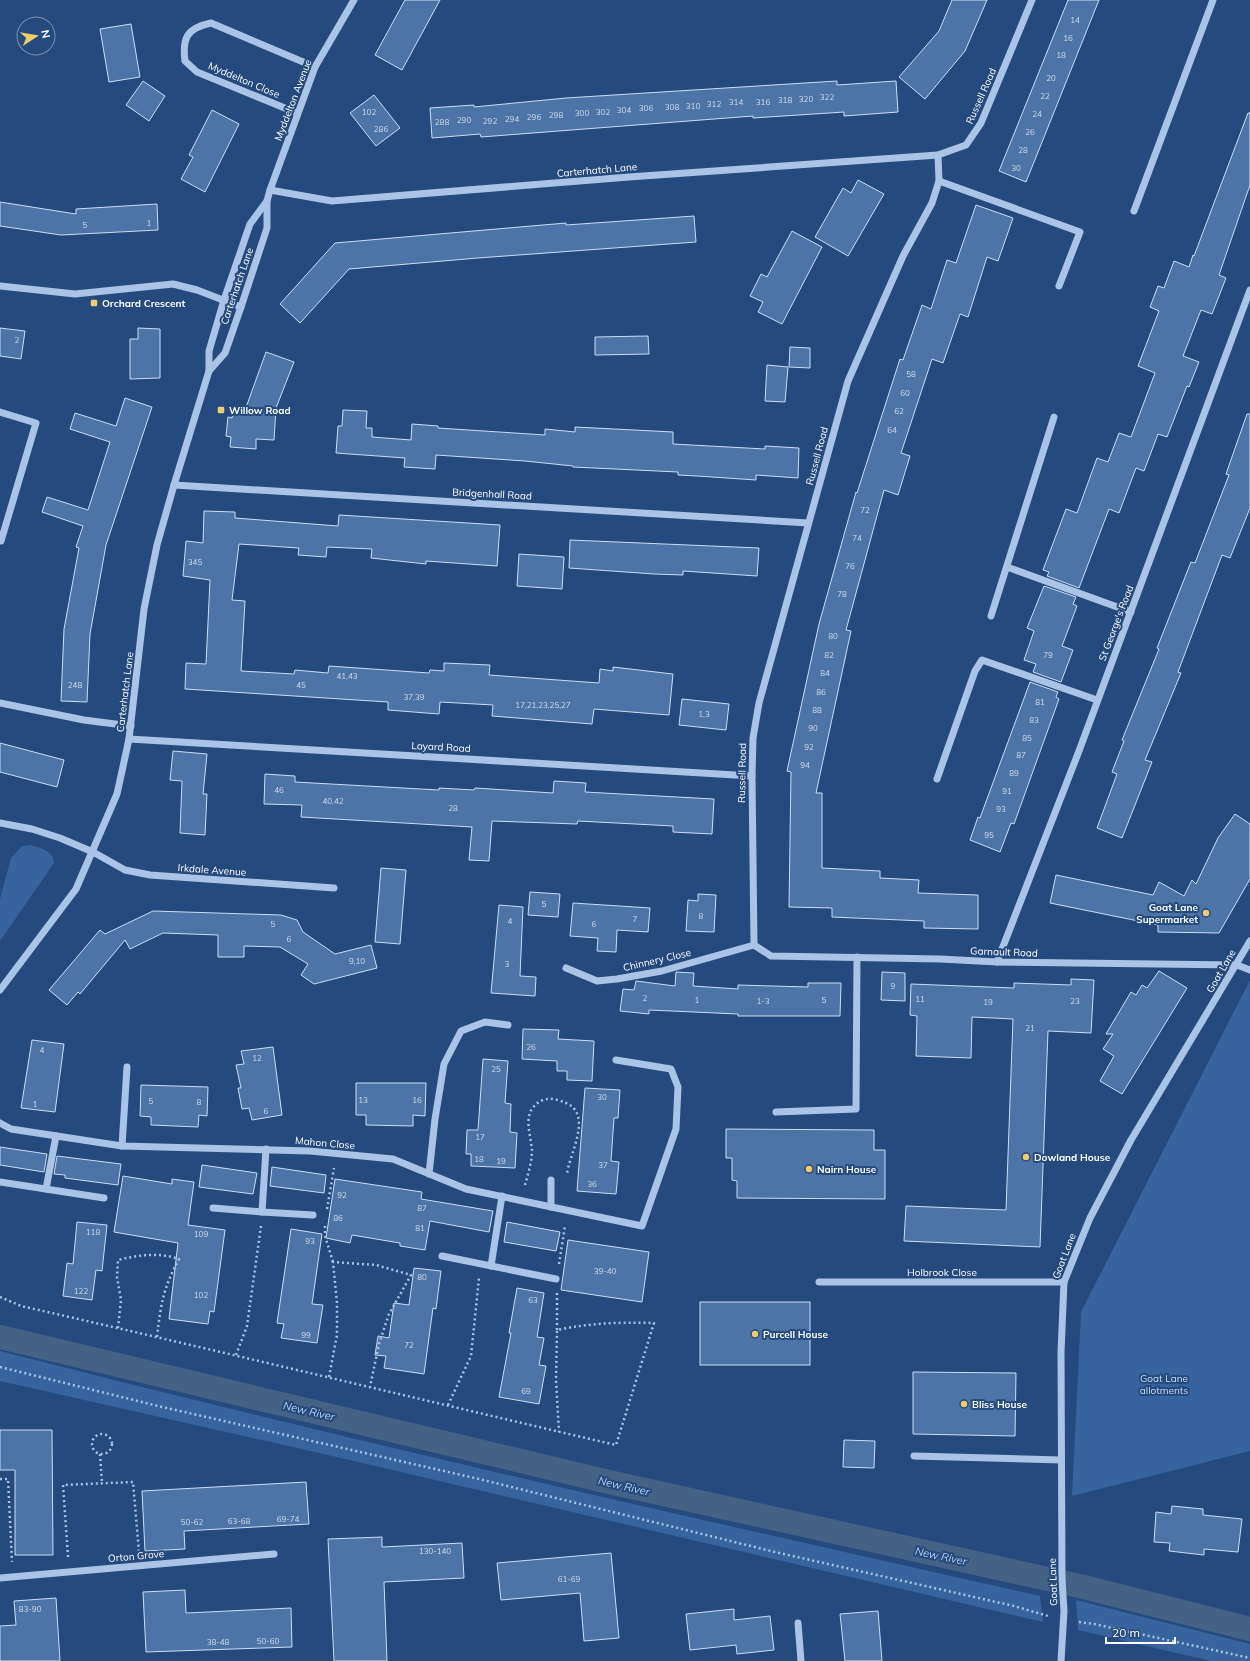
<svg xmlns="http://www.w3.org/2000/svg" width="1250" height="1661" font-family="Mulish,sans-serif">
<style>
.green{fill:#37649c}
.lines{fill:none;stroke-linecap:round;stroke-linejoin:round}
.canal{stroke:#446186;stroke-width:24}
.building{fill:#4c74a7;stroke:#ccdef5}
.path{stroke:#a9c4e6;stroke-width:2.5;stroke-dasharray:2 3;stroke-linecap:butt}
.minor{stroke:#a9c4e6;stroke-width:7}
.poi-dot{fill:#f0cc6c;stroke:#244a7e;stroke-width:1.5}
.labels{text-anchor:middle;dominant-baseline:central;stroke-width:4;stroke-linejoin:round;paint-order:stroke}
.number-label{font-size:8px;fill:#d2dce9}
.street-label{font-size:10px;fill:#fff;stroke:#244a7e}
.poi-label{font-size:10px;font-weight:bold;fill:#fff;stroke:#244a7e;text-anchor:start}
.park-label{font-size:10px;fill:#ccdef5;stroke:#244a7e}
.water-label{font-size:11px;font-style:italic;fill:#b4ceee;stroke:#244a7e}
</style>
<rect width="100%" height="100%" fill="#244a7e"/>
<!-- green -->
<g class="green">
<path d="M31,845C42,849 53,850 54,863L0,941V899L11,858L22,846Z"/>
<path d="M1250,980V1451L1072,1496L1081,1312Z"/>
<path d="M0,1351C345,1440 693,1518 1040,1596L1043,1622L341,1458L0,1381Z"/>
<path d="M1076,1600L1250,1644V1661H1211L1078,1630Z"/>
</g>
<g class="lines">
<!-- canal -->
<path class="canal" d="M0,1337L609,1482L1084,1587L1250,1629"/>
</g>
<!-- building -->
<g class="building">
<path d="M405,0H440L402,70L375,55Z"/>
<path d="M952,0H987L965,51L925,99L899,77L939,31Z"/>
<path d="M1068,0H1099L1026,182L999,171Z"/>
<path d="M131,24L140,77L109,82L100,29Z"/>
<path d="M143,81L165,96L149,121L126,105Z"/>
<path d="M837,81V85L896,81L898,112L844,116V112L753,118V116L481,137L480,134L432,138L430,108L474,105V107L566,98Z"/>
<path d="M374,95L400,128L376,146L350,113Z"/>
<path d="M212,110L239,124L205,192L181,179L193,157L189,155Z"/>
<path d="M1248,113H1250V185L1219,275L1226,278L1212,314L1201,310L1183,356L1199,362L1189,387L1187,386L1167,437L1158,434L1144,471L1136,468L1119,513L1109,509L1079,588L1047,576L1049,572L1043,570L1066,509L1077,513L1097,458L1108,462L1119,433L1131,437L1155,373L1138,366L1159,311L1150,307L1158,286L1164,288L1174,261L1189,267L1193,255L1194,256Z"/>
<path d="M858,180L884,194L848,256L815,237L843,188L851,193Z"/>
<path d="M0,202L76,214V209L157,204L158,230L61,235L0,226Z"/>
<path d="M976,205L1013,218L998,261L987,257L968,317L960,314L943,363L932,359L901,453L910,456L898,495L884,490L846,630L851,631L816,793H822V868L880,871V878L919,880L918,893L978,895V929L924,928V921L832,917V908L789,907L791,772L787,771L819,624L856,492L857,493L900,359L903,360L922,305L931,309L947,260L956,263Z"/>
<path d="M694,216L696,242L478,258L349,269L300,323L280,304L335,243L566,223V225Z"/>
<path d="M792,231L822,247L782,324L758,312L763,302L750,296L761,274L767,277Z"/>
<path d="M0,328L25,331L21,359L0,356Z"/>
<path d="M138,328L160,329V378L130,379V339H138Z"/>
<path d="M648,336L649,354L595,355V337Z"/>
<path d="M790,347L810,348V368L789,367Z"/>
<path d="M266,352L294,362L276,408L274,440L256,439V449L230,447L231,437L226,436L228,417L232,418L233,412L244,413Z"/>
<path d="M767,365L788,367L785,402L765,401Z"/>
<path d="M125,398L152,407L106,545L90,634L87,702L61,701L64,629L79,548L76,547L83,526L42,512L47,497L88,510L110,442L70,429L75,413L116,426Z"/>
<path d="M343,410L367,411L366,428H372V437L411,440L412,424L438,426V428L545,435V429L575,432V427L673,432V444L765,449V446L799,448L798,478L756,475V480L697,476L678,475V472L573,467V466L525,461L436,455L435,469L404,467L405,458L336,453L338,426H342Z"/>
<path d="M1247,414H1250V508L1230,558L1222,555L1178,672L1181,673L1145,760L1152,762L1122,838L1097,828L1117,774L1112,772L1124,741L1122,740L1159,649L1157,648L1191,562L1195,563L1229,475L1226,474Z"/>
<path d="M204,511L235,512V518L338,526L339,515L500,525L497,566L426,561V564L371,558L372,549L327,547L326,557L298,555L299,548L239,544L232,600L245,601L241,671L294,674L295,670L328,673L329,666L429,673L430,670L444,671V663L490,665L489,675L599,683L600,669L613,671V667L673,674L669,715L594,709L592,724L492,716L493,705L440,702L439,714L388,710V702L185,689L186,663L206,664L210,580L183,576L186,541L203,543Z"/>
<path d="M570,540L759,548L757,576L683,571V575L654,574L569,568Z"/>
<path d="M519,554L564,557L562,589L517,586Z"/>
<path d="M1044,586L1076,597L1073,604L1077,606L1062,646L1073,650L1061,682L1033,672L1036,664L1024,660L1034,631L1027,628Z"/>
<path d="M1030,682L1058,692L1056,697L1059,699L1014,824L1011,823L1000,852L970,840L978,817L980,818Z"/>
<path d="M682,699L729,704L726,730L679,725Z"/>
<path d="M0,743L64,760L57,787L0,772Z"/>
<path d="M173,751L207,754L203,794H207L205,835L180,833L182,781L170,780Z"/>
<path d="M265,774L295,776V782L439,790V788L474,790L475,788L553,793L554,781L586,783L585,792L714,799L712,834L673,832V826L578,821L577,824L492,821L489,861L469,860L472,827L301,817L302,805L264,804Z"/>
<path d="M1235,814L1250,824V879L1219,933L1158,932V925L1050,903L1056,875L1153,895L1159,882L1184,896L1192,880L1196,884L1218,838Z"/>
<path d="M381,868L406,870L400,944L375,942Z"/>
<path d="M530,892L560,894L558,917L528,915Z"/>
<path d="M698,894L716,895L714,932L686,931L688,900L698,901Z"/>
<path d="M573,903L650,908L648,932L617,930L616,952L597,951L598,938L570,936Z"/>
<path d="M499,905L523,907L520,976L536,977L535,996L491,993Z"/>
<path d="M153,911L281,915L297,920L303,932L335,954L371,945L377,968L314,984L301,975L308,964L280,947L244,946V957H218V935L163,933L130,949L125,940L80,994L78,992L67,1005L49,990L100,930L105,934Z"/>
<path d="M1159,971L1187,988L1122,1094L1100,1081L1114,1056L1103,1049L1113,1034H1106L1131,992L1136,995L1142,985L1147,988Z"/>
<path d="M676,972L694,973L693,986L738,989V985L808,987V983H841L840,1016H738V1014L649,1010V1014L620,1011L623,989L634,990L636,981L675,986Z"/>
<path d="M882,972L905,973V1001L881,1000Z"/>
<path d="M1071,979L1094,980L1091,1033L1048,1031L1040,1247L904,1241L906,1206L1006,1210L1011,1073L1013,1019L972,1017L971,1058L916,1056L917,1016L910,1015L911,984L1014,988V983L1071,985Z"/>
<path d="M523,1029L559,1030L558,1039L594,1041L592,1081L567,1080V1071H557V1061L522,1059Z"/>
<path d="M32,1040L64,1044L55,1112L21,1108Z"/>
<path d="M273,1047L282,1115L252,1120L249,1108L242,1109L238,1088H241L236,1065L244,1064L241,1051Z"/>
<path d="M483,1059L508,1061L505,1103L511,1104L510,1132L517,1133L515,1168L471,1166V1154H466L467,1130H478Z"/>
<path d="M356,1083H426L425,1116L413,1115V1126L366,1125V1115H356Z"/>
<path d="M141,1085L208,1087L207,1116L199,1115L198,1127L151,1125V1117L140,1116Z"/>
<path d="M585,1088L620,1090L618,1118H614L611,1161L619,1162L616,1194L577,1191Z"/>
<path d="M726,1129L874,1130V1150H885V1199L737,1198V1181L732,1180V1158H726Z"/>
<path d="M0,1147L47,1154L44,1172L0,1165Z"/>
<path d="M57,1156L121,1164L118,1185L65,1178V1175L54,1174Z"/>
<path d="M202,1165L257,1173L253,1194L199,1187Z"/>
<path d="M272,1167L326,1175L324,1193L270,1186Z"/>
<path d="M123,1176L172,1184V1179L194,1182L188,1225L225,1230L214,1312L210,1311L208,1324L169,1319L178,1243L114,1232Z"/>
<path d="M335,1179L422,1192L421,1199L493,1211L489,1232L430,1221L425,1250L400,1246V1243L352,1235L350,1243L326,1238Z"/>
<path d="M77,1222L107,1225L102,1271L96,1270L92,1300L63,1296L67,1263L73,1264Z"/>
<path d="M507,1222L560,1232L556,1251L504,1242Z"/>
<path d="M291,1229L322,1234L312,1304L323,1305L317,1343L281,1338L284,1324L277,1323Z"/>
<path d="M568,1240L649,1252L642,1302L561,1290Z"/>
<path d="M414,1268L441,1271L436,1309L433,1308L424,1374L384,1368L386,1356L375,1355L378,1336L389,1338L394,1303L409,1305Z"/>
<path d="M517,1288L544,1293L537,1337L544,1338L539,1365L546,1366L539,1404L499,1397L511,1333H509Z"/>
<rect x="700" y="1302" width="110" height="63"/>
<path d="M913,1372L1016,1373L1015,1436L913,1434Z"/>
<path d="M0,1430H52L53,1555H15V1470H0Z"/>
<path d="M844,1440L875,1441L874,1468L843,1467Z"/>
<path d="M306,1482L309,1524L184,1531L185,1549L145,1551L142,1491Z"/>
<path d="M1172,1506L1203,1509V1515L1242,1519L1238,1552L1204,1549V1555L1169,1551L1170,1543L1154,1542L1156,1512L1171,1514Z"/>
<path d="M382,1537V1547L462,1543L464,1578L384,1582L387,1661H334L328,1539Z"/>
<path d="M611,1553L619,1638L584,1641L580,1593L501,1600L497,1563Z"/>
<path d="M185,1590L186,1613L291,1608L292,1647L146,1652L143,1592Z"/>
<path d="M56,1598L60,1661H0V1626L16,1625L14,1601Z"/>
<path d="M734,1609V1620L770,1616L774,1650L737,1654L736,1645L690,1650L686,1614Z"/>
<path d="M878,1611L882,1661H845L840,1614Z"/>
</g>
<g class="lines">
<!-- path -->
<g class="path">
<path d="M525,1185C528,1174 532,1162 532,1150C531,1138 526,1124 530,1113C532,1106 541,1099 548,1099C554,1098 561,1101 566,1103C594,1115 568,1156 567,1175"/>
<path d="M327,1209L334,1168"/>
<path d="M325,1226V1236L333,1262"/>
<path d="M559,1264L565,1226"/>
<path d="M0,1297L21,1306C220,1351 418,1399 616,1445L654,1323C620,1322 590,1323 557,1330L556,1380L559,1432"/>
<path d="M118,1328L121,1300L117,1277L118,1260C139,1255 158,1252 179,1259C163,1289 161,1303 157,1337"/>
<path d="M557,1330V1293"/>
<path d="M236,1355L247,1326L261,1226"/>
<path d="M0,1367L158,1406L479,1479L775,1552L1014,1606L1048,1616"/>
<path d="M329,1377L337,1335V1303L333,1262L376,1265L411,1275L389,1314L379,1344L370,1387"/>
<path d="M448,1405L471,1356L479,1278"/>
<circle cx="102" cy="1444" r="10"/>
<path d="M100,1454L102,1483"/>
<path d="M0,1479H8L12,1562"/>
<path d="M68,1557L63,1485L133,1482L139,1552"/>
<path d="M1079,1622L1094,1624L1250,1658"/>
</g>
<!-- minor -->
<g class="minor">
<path d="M1032,0L981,123L966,145L938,155L939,181L932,203L903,256L848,381L759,703L753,738L752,776L754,945L771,956L940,959L997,962L1237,965L1250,970"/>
<path d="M297,113L197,72L185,61C182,38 187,28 211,23L315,67"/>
<path d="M939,181L1080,232L1059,286"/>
<path d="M270,190L332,201L629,177L938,155"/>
<path d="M1134,211L1213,0"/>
<path d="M0,286L75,294L173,284L197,290L241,307"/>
<path d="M209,371L225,353L241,307L267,228V201L270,190L315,67L354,0"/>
<path d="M0,412L36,423L1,541"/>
<path d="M174,485L808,523"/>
<path d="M1007,567L1131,612"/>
<path d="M991,616L1054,417"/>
<path d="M0,703L84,720L131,726"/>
<path d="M129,739L752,776"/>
<path d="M937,779L975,671L982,660L1097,700"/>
<path d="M0,823L32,829L60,838L93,852L125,870L150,875L334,888"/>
<path d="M997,962L1079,751L1250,290"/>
<path d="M566,968L597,981L617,979L662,971L754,945"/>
<path d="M0,990L76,889L117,794L129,739L144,609L157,545L174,485L209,371V351L224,300L250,224L267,201"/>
<path d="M776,1112L856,1109L857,957"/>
<path d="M0,1123L11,1129L122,1146L310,1151L393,1159L466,1189L642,1226L676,1129L678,1087L671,1069L616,1060"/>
<path d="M122,1146L127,1067"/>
<path d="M266,1149L262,1212L313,1215"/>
<path d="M429,1174L435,1119L444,1064L461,1031L485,1022L508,1025"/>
<path d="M0,1182L104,1198"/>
<path d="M46,1189L56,1136"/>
<path d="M551,1207V1180"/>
<path d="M213,1208L262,1212"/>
<path d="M442,1256L556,1279"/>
<path d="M491,1266L502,1196"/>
<path d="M819,1282H1064"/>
<path d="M914,1456L1061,1460"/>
<path d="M0,1578L274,1554"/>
<path d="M798,1623L801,1661"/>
<path d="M1061,1661L1064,1611L1062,1578L1061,1352L1064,1282L1090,1218L1131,1140L1250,941"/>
</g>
</g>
<!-- markers -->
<g class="poi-dot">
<rect x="90" y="299" width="8" height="8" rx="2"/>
<rect x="217" y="406" width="8" height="8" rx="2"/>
<circle cx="1206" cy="913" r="4"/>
<circle cx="1026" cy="1157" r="4"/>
<circle cx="809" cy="1169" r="4"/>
<circle cx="755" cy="1334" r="4"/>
<circle cx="964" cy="1404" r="4"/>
</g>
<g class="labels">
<!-- number labels -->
<g class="number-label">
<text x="1075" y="20">14</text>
<text x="1068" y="38">16</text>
<text x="1061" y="55">18</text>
<text x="1051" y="78">20</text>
<text x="1045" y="96">22</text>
<text x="827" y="97">322</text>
<text x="806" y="99">320</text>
<text x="785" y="100">318</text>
<text x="736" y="102">314</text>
<text x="763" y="102">316</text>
<text x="714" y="104">312</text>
<text x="693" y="106">310</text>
<text x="672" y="107">308</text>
<text x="646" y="108">306</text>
<text x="624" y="110">304</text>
<text x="369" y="112">102</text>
<text x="603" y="112">302</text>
<text x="582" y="113">300</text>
<text x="1037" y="114">24</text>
<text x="556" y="115">298</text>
<text x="534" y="117">296</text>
<text x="512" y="119">294</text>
<text x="464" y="120">290</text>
<text x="490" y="121">292</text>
<text x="442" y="122">288</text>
<text x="381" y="129">286</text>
<text x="1030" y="132">26</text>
<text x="1023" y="150">28</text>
<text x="1016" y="168">30</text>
<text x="149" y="223">1</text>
<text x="85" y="225">5</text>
<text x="17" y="340">2</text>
<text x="911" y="374">58</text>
<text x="905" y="393">60</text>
<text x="899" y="411">62</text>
<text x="892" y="430">64</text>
<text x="865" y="510">72</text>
<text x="857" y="538">74</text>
<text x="195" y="562">345</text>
<text x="850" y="566">76</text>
<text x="842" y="594">78</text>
<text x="833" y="636">80</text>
<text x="829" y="655">82</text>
<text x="1048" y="655">79</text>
<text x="825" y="673">84</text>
<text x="347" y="676">41,43</text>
<text x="75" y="685">248</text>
<text x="301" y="685">45</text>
<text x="821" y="692">86</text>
<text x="414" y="697">37,39</text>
<text x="1040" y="702">81</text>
<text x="543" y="705">17,21,23,25,27</text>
<text x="817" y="710">88</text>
<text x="704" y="714">1,3</text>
<text x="1034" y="720">83</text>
<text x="813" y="728">90</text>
<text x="1027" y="738">85</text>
<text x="809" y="747">92</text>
<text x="1021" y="755">87</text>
<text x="805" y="765">94</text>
<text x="1014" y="773">89</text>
<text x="279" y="790">46</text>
<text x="1007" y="791">91</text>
<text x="333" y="801">40,42</text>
<text x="453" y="808">28</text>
<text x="1001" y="809">93</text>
<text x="989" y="835">95</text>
<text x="544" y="904">5</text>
<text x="701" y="916">8</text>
<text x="635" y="919">7</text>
<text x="510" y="921">4</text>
<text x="273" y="924">5</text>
<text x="594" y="924">6</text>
<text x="289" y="939">6</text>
<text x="357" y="961">9,10</text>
<text x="507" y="964">3</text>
<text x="893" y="986">9</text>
<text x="645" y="998">2</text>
<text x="920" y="999">11</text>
<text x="697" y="1000">1</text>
<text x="824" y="1000">5</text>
<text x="763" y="1001">1-3</text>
<text x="1075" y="1001">23</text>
<text x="988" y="1002">19</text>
<text x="1030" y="1028">21</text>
<text x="531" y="1047">26</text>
<text x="42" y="1050">4</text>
<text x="257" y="1058">12</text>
<text x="496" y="1069">25</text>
<text x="602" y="1097">30</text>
<text x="363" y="1100">13</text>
<text x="417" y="1100">16</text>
<text x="151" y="1101">5</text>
<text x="199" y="1102">8</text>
<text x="35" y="1104">1</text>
<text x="266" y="1111">6</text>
<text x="480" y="1137">17</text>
<text x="479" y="1159">18</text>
<text x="501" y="1161">19</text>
<text x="603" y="1165">37</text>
<text x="592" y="1184">36</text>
<text x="342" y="1195">92</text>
<text x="422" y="1208">87</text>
<text x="338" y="1218">86</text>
<text x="420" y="1228">81</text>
<text x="93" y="1232">118</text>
<text x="201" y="1234">109</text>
<text x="310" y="1241">93</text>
<text x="605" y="1271">39-40</text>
<text x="422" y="1277">80</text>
<text x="81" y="1291">122</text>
<text x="201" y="1295">102</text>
<text x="533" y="1300">63</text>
<text x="306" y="1335">99</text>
<text x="409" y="1345">72</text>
<text x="526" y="1391">69</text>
<text x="288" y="1519">69-74</text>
<text x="239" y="1521">63-68</text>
<text x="192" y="1522">50-62</text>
<text x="435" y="1551">130-140</text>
<text x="569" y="1579">61-69</text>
<text x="30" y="1609">83-90</text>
<text x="268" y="1641">50-60</text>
<text x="218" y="1642">38-48</text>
</g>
<!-- street labels -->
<g class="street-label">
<text transform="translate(244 80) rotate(23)">Myddelton Close</text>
<text transform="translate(981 96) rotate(-66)">Russell Road</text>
<text transform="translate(293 100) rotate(-69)">Myddelton Avenue</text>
<text transform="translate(597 170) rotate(-5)">Carterhatch Lane</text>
<text transform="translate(237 286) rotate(-71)">Carterhatch Lane</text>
<text transform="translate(817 456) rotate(-75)">Russell Road</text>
<text transform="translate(492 494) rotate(3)">Bridgenhall Road</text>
<text transform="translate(1116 623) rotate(-69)">St George's Road</text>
<text transform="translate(125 692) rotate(-83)">Carterhatch Lane</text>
<text transform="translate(441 747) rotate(3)">Layard Road</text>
<text transform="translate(742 773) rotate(-89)">Russell Road</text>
<text transform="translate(212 870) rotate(4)">Irkdale Avenue</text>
<text transform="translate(1004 952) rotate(2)">Garnault Road</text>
<text transform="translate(657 960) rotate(-13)">Chinnery Close</text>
<text transform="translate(1221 971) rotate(-60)">Goat Lane</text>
<text transform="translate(325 1143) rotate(5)">Mahon Close</text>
<text transform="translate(1064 1256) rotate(-69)">Goat Lane</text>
<text x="942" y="1272">Holbrook Close</text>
<text transform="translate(136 1556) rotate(-5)">Orton Grove</text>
<text transform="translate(1053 1582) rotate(-92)">Goat Lane</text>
</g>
<!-- poi labels -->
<g class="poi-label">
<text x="102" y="303">Orchard Crescent</text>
<text x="229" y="410">Willow Road</text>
<text x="1198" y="907" text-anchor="end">Goat Lane<tspan x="1198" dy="12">Supermarket</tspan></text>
<text x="1034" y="1157">Dowland House</text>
<text x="817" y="1169">Nairn House</text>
<text x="763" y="1334">Purcell House</text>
<text x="972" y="1404">Bliss House</text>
</g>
<!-- park labels -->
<g class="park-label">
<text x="1164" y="1378">Goat Lane<tspan x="1164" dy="12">allotments</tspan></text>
</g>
<!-- water labels -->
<g class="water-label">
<text transform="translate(309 1411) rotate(13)">New River</text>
<text transform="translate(624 1486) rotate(13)">New River</text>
<text transform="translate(941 1556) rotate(12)">New River</text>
</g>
</g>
<!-- north arrow -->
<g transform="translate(36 36) rotate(78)"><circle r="19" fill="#244a7e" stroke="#7c92b2"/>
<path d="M0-3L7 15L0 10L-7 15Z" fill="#f0cc6c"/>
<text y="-6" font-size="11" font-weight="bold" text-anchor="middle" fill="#ffffff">N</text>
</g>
<!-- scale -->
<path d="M1106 1637v6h69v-6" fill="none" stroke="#ffffff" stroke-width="2"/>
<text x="1112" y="1637" font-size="12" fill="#ffffff" stroke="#244a7e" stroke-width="3" paint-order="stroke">20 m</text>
</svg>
